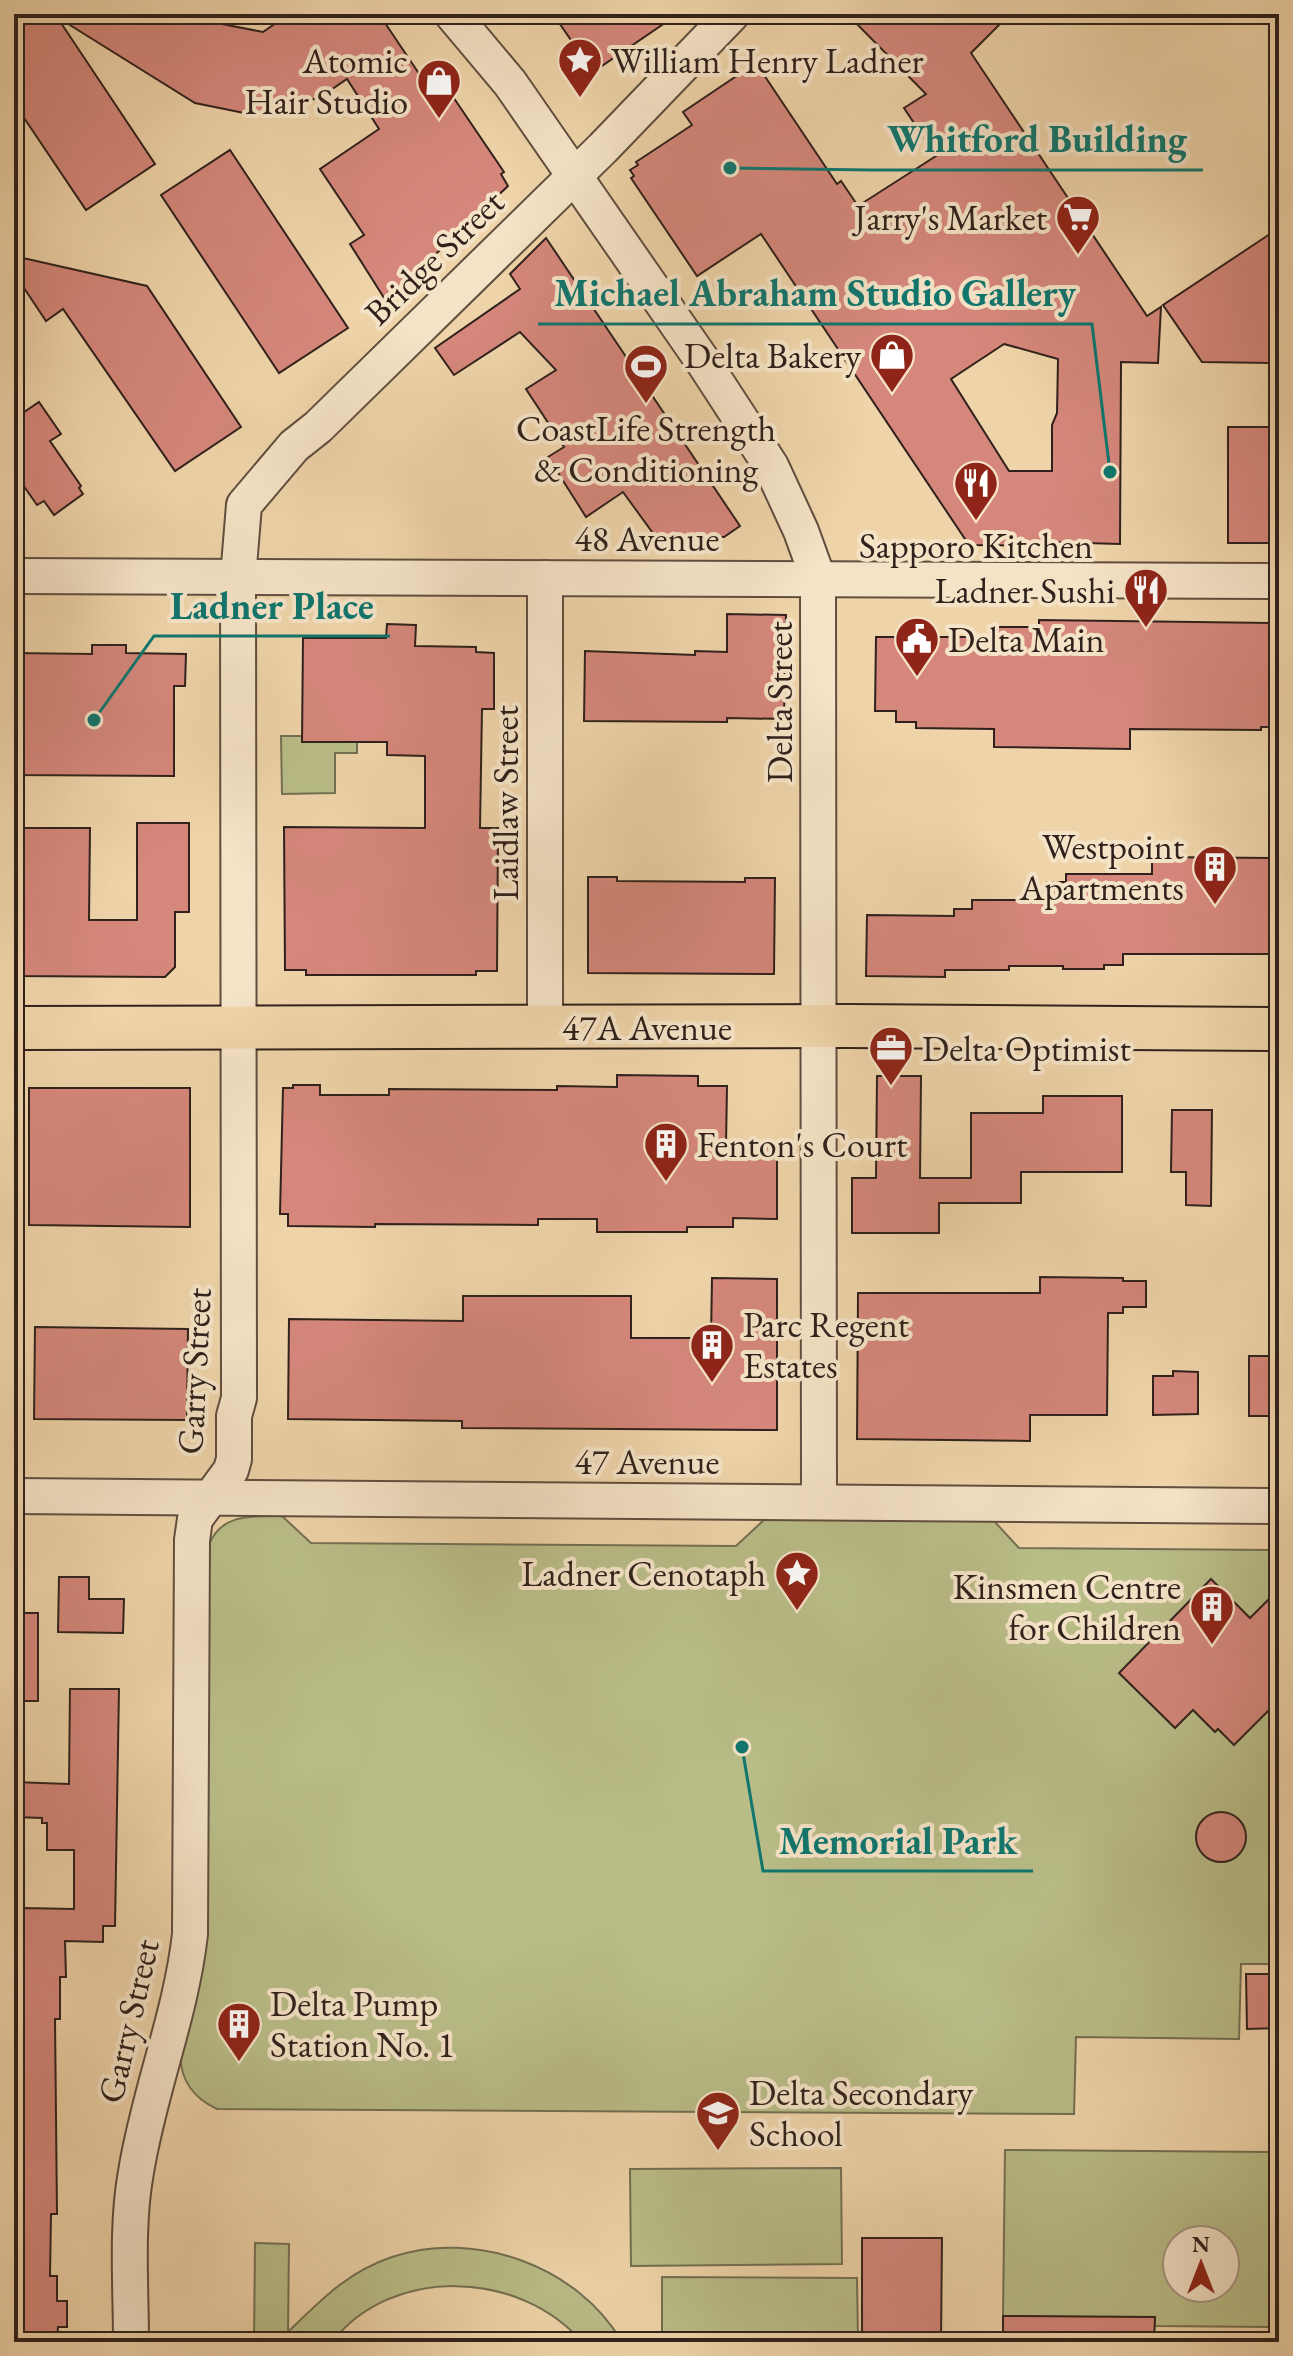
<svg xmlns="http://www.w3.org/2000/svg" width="1293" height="2356" font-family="'EB Garamond',serif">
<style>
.green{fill:#b9bd88;stroke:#746f52;stroke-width:2;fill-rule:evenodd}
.building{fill:#d5877b;stroke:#30211c;stroke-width:2;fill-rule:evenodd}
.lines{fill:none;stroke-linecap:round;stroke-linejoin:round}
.minor-casing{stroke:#604e3f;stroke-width:38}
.major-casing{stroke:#30211c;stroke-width:46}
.minor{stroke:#f5e3c7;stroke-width:34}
.major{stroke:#efd4a9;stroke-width:42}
.labels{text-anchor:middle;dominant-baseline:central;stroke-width:8;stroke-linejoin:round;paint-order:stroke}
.poi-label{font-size:36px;fill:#30211c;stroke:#f5e3c7;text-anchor:end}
.street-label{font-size:36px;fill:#30211c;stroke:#f5e3c7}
.leader{fill:none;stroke:#0f766e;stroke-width:3}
.callout-dot{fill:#0f766e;stroke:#f5e3c7;stroke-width:3}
.callout-label{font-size:38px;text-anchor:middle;font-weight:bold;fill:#0f766e;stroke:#f5e3c7;stroke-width:8;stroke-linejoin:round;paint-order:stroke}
</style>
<rect width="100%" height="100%" fill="#efd4a9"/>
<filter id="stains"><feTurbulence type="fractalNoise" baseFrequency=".0025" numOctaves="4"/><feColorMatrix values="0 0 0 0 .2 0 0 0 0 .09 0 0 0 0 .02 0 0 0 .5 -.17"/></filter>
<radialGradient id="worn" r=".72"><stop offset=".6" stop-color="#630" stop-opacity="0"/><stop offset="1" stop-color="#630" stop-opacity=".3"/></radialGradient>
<!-- green -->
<g class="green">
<path d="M281,736H302V742H357V753H335V793L282,794Z"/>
<path d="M282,1516L311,1543L736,1546L765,1519L994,1521L1019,1548L1279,1550V1964H1241L1239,2039L1076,2037L1074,2114L217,2109C193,2098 181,2081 180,2055L209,1545C221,1513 253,1516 282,1516Z"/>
<path d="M1005,2150L1279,2152V2327L1155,2326V2318L1003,2316ZM1177,2240H1225V2288H1177Z"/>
<path d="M841,2168L842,2264L631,2266L630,2169Z"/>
<path d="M255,2243L289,2244L288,2332C320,2301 347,2272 392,2257C475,2229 578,2266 622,2342H582C520,2270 392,2265 332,2342H254Z"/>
<path d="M662,2277L857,2278L858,2342H662Z"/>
</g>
<!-- building -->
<g class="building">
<path d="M41,14H203L207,21L263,32L289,14H379L432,93L445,85L504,172L501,174L508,186L386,301L350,244L364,235L320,169L379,129L347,79L319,98L249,114L195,103L57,17L155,164L86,210L14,103V32Z"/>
<path d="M553,14H678L593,72Z"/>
<path d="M847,14H1010L971,53L1147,316L1161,307L1158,363L1121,362L1120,544L1050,542V546L969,545L761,234L697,276L631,178L634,176L630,170L638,165L636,162L692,125L683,112L756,63L837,184L841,181L858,206L936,156L904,108L926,94ZM1004,344L1058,359L1057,413L1052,425V471H1009L951,379Z"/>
<path d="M230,150L348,328L279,373L161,195Z"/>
<path d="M1279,228V363L1202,362L1163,305Z"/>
<path d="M546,238L740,526L724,537L655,536L623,492L586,517L548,457L564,447L526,389L556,370L520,332L454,375L435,348L520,289L510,274Z"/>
<path d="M14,256L147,286L241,427L175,471L63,309L46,321L14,273Z"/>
<path d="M39,402L61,434L50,441L81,486L79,488L83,494L54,515L44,501L37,505L14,472V419Z"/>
<rect x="1228" y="427" width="51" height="116"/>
<path d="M727,614L786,615L784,719L727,718V722L584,721L585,651L695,655V651L727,652Z"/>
<path d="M1039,620L1279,623V727H1261V730L1130,729V749L994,747V729L916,728V722H896V711H875L876,637H995V627H1039Z"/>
<path d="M387,624L416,625L415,646L476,647V652L494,653V709H482L480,828H498L497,971H476V975H306V970H285L284,827L425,828V756L387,755V742H302L303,638H386Z"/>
<path d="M92,645H126V653L186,654L185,686H174V776L14,775V653L92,654Z"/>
<path d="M137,823H189V912H175V967L165,977L14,976V828H90L89,920H137Z"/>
<path d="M1152,857L1279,858V954H1123V965H1104V969H1063V966H1009V970H945V977L866,976L867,915L954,916V909H972V900H1047V882H1066V874H1152Z"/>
<path d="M588,877H617V881L745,882V878H775L774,974L588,973Z"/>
<path d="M617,1075L698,1076V1086H727L726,1146L777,1147V1219L733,1218V1227H687V1232H597V1219H538V1225L375,1224V1227L288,1226V1214H280L283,1088H293V1085H320V1095H389V1089L557,1090V1086L617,1087Z"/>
<path d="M877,1076H921L920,1178H971V1113H1043V1096H1122V1172H1021V1203H939V1233H852V1178H876Z"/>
<path d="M29,1088H190V1227L29,1225Z"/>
<path d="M1172,1110H1212L1211,1206L1186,1205V1172H1171Z"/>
<path d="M1040,1277L1123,1278V1281H1146V1307H1123V1313H1108L1107,1415H1030V1441L857,1439L858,1293H1040Z"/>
<path d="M712,1278L777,1279V1430L462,1428V1421L288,1419L289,1319L463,1321V1296H631V1338H711Z"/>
<path d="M35,1327L188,1329L187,1420L34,1419Z"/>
<rect x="1249" y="1356" width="30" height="60"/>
<path d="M1173,1371L1198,1372V1414L1153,1415V1376H1173Z"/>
<path d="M59,1577H89V1599H124L123,1633L58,1632Z"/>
<path d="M1211,1579L1250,1618L1279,1589V1700L1234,1745L1218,1729L1215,1732L1193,1710L1175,1728L1119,1673Z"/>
<rect x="14" y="1613" width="24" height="88"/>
<path d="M70,1689H119L115,1926H103V1942L65,1941L66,1977H60V2019H55L57,2214H51L50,2276H57V2301H67V2327H58L57,2342H14V1951L22,1950L23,1908L74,1909V1850H47V1823H42V1818L14,1817V1782L69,1784Z"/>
<circle cx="1221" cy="1837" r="25"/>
<path d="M1246,1974H1279V2028L1247,2029Z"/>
<path d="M862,2238H942L941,2342H862Z"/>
<path d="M1003,2316L1155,2317L1154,2342H1003Z"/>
</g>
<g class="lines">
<!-- minor casing -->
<g class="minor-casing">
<g id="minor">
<path d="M452,14L510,83L704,363L771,466L801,531L818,578L819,1501"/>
<path d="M14,576L1279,581"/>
<path d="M545,578V1028"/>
<path d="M14,1496L1279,1506"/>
<path d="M131,2342C131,2286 126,2227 136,2172C149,2091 181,2015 190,1934L192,1540L195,1519L231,1470L234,1459V1416L239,1398L238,578L244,505L294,446L318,427L603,148L732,14"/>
</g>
</g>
<!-- major casing -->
<g class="major-casing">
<path id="major" d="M14,1028L849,1026L1279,1029"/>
</g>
<!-- minor -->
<use href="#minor" class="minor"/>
<!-- major -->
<use href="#major" class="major"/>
</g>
<!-- icons -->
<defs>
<g id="sight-pin" transform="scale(2.3)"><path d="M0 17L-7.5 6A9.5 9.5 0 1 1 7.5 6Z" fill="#8f2418" stroke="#f5e3c7"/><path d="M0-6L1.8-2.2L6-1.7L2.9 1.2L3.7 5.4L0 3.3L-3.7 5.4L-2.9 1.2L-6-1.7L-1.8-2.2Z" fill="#fff"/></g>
<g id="shop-pin" transform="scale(2.3)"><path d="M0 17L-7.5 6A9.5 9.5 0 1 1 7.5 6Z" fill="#8f2418" stroke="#f5e3c7"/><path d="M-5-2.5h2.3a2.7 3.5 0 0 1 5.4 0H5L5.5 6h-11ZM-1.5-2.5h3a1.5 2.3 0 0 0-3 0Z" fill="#fff"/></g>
<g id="supermarket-pin" transform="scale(2.3)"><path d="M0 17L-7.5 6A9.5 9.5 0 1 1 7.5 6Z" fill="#8f2418" stroke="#f5e3c7"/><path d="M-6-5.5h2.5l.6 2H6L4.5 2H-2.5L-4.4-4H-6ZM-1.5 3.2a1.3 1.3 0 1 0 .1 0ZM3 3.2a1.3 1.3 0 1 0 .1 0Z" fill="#fff"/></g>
<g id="stadium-pin" transform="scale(2.3)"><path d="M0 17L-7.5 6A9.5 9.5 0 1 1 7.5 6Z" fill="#8f2418" stroke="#f5e3c7"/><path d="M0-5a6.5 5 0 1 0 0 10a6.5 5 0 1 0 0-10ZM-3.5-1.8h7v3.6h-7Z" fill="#fff"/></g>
<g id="restaurant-pin" transform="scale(2.3)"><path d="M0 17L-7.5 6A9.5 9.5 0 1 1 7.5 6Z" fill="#8f2418" stroke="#f5e3c7"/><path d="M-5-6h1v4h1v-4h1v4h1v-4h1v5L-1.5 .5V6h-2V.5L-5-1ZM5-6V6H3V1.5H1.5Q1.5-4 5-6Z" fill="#fff"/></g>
<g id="civic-pin" transform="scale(2.3)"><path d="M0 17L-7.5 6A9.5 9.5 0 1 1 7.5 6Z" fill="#8f2418" stroke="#f5e3c7"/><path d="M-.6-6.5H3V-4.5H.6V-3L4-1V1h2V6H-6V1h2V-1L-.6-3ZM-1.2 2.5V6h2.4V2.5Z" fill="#fff"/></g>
<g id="building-pin" transform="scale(2.3)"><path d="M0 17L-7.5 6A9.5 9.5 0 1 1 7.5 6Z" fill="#8f2418" stroke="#f5e3c7"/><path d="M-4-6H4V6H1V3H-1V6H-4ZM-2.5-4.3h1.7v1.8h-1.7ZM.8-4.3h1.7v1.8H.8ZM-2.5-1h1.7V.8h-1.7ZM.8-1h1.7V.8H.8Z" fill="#fff"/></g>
<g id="office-pin" transform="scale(2.3)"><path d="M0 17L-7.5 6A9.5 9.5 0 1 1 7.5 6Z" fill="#8f2418" stroke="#f5e3c7"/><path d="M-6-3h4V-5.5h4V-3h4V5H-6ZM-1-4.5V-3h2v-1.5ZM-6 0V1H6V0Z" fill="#fff"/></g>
<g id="school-pin" transform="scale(2.3)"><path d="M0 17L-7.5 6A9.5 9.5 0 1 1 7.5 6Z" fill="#8f2418" stroke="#f5e3c7"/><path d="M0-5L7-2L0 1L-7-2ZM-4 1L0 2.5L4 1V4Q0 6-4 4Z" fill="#fff"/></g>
</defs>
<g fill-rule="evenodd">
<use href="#sight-pin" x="580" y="60"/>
<use href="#shop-pin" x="439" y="81"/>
<use href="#supermarket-pin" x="1078" y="217"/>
<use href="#shop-pin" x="892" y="355"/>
<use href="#stadium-pin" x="646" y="366"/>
<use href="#restaurant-pin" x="976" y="483"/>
<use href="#restaurant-pin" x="1146" y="590"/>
<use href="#civic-pin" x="917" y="639"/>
<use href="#building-pin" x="1215" y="867"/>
<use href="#office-pin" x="891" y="1048"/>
<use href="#building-pin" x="666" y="1144"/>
<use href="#building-pin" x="712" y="1345"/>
<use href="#sight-pin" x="797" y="1573"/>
<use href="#building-pin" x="1212" y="1607"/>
<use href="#building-pin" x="239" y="2024"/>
<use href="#school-pin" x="718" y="2113"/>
</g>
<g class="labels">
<!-- poi labels -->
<g class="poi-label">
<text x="408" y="60">Atomic<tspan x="408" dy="41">Hair Studio</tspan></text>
<text x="611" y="60" text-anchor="start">William Henry Ladner</text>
<text x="1047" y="217">Jarry's Market</text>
<text x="861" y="355">Delta Bakery</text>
<text x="646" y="428" text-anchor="middle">CoastLife Strength<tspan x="646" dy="41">&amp; Conditioning</tspan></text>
<text x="976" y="545" text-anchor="middle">Sapporo Kitchen</text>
<text x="1115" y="590">Ladner Sushi</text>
<text x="948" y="639" text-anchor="start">Delta Main</text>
<text x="1184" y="846">Westpoint<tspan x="1184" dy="41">Apartments</tspan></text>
<text x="922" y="1048" text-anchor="start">Delta Optimist</text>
<text x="697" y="1144" text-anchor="start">Fenton's Court</text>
<text x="743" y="1324" text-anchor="start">Parc Regent<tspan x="743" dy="41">Estates</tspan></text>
<text x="766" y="1573">Ladner Cenotaph</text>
<text x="1181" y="1586">Kinsmen Centre<tspan x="1181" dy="41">for Children</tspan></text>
<text x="270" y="2003" text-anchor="start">Delta Pump<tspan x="270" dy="41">Station No. 1</tspan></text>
<text x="749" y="2092" text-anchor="start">Delta Secondary<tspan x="749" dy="41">School</tspan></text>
</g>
<!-- street labels -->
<g class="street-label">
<text transform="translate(434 257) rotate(-44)">Bridge Street</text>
<text x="647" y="538">48 Avenue</text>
<text transform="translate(779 702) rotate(-90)">Delta Street</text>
<text transform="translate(505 803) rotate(-90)">Laidlaw Street</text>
<text x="647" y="1027">47A Avenue</text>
<text transform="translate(194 1371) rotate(-87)">Garry Street</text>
<text x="647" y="1461">47 Avenue</text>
<text transform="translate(128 2021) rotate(-77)">Garry Street</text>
</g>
</g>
<!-- callouts -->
<path class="leader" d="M730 168L871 170H1203M1110 472L1092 324H538M94 720L154 636H390M742 1747L763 1871H1033"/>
<g class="callout-dot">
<circle cx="730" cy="168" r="8"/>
<circle cx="1110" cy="472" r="8"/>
<circle cx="94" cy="720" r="8"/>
<circle cx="742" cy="1747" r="8"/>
</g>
<g class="callout-label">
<text x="1037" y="152">Whitford Building</text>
<text x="815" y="306">Michael Abraham Studio Gallery</text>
<text x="272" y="619">Ladner Place</text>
<text x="898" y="1854">Memorial Park</text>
</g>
<!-- margin -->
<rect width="1293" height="2356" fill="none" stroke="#efd4a9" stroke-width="48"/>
<rect x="16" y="16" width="1261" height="2324" fill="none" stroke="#30211c" stroke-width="4"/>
<rect x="24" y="24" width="1245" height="2308" fill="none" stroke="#30211c" stroke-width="2"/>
<!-- north arrow -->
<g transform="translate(1201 2264)"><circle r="38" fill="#f5e3c7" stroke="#a69583" stroke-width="2"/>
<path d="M0-6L14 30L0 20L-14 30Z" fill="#8f2418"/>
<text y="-12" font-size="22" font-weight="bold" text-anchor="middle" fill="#30211c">N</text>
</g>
<rect width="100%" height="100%" filter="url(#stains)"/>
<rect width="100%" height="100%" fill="url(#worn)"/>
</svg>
